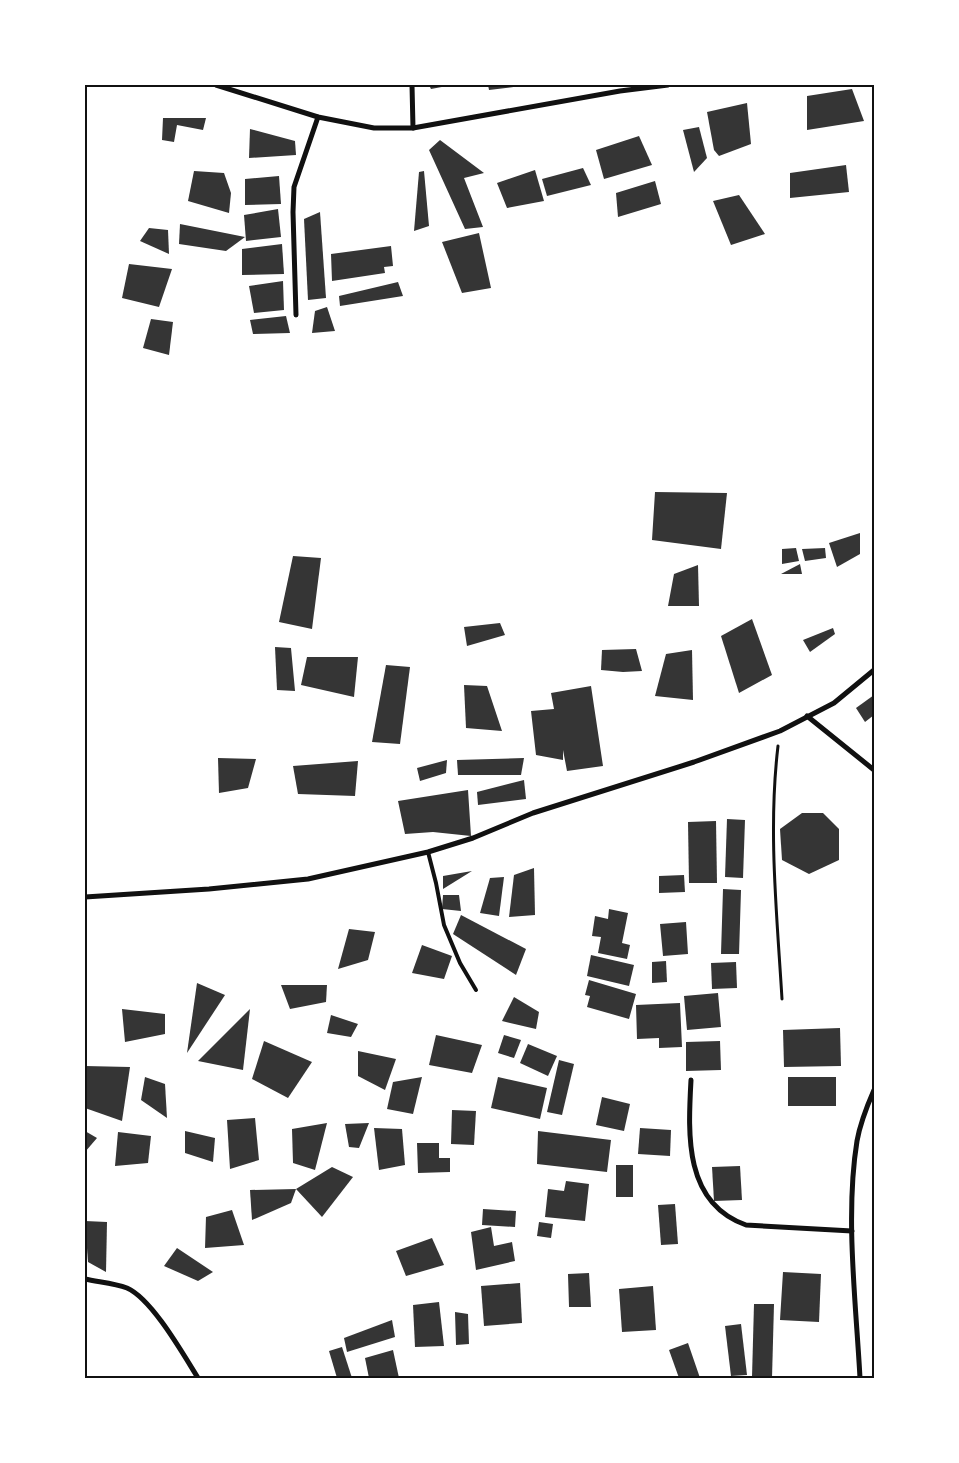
<svg xmlns="http://www.w3.org/2000/svg" width="959" height="1463" font-family="'Titillium Web',sans-serif">
<style>
.building{fill:#353535}
.lines{fill:none;stroke-linecap:round;stroke-linejoin:round}
.path{stroke:#111;stroke-width:3}
.service{stroke:#111;stroke-width:4}
.minor{stroke:#111;stroke-width:5}
.neatline{fill:none;stroke:#111;stroke-width:2}
</style>
<rect width="100%" height="100%" fill="#fff"/>
<!-- building -->
<g class="building">
<path d="M429,85H447V86L431,89Z"/>
<path d="M488,85H521V86L489,90Z"/>
<path d="M852,89L864,121L807,130V96Z"/>
<path d="M747,103L751,144L719,156L714,150L707,112Z"/>
<path d="M163,118H206L203,130L177,125L174,142L162,140Z"/>
<path d="M699,127L707,158L694,172L683,130Z"/>
<path d="M250,129L295,141L296,155L249,158Z"/>
<path d="M639,136L652,165L604,179L596,150Z"/>
<path d="M440,140L484,173L464,178L483,227L465,229L429,150Z"/>
<path d="M846,165L849,192L790,198V173Z"/>
<path d="M583,168L591,185L547,196L542,179Z"/>
<path d="M535,170L544,201L507,208L497,183Z"/>
<path d="M194,171L224,173L231,193L229,213L188,201Z"/>
<path d="M424,171L429,226L414,231L419,172Z"/>
<path d="M279,176L281,204L245,205V179Z"/>
<path d="M655,181L661,204L618,217L616,193Z"/>
<path d="M739,195L765,234L731,245L713,201Z"/>
<path d="M278,209L281,237L246,241L244,215Z"/>
<path d="M320,212L326,298L308,300L304,219Z"/>
<path d="M180,224L245,237L226,251L179,244Z"/>
<path d="M149,228L168,230L169,254L140,241Z"/>
<path d="M479,233L491,288L462,293L442,242Z"/>
<path d="M282,244L284,274L242,275V249Z"/>
<path d="M391,246L393,266L384,267L385,273L332,281L331,254Z"/>
<path d="M129,264L172,269L159,307L122,298Z"/>
<path d="M283,281L284,310L254,313L249,286Z"/>
<path d="M398,282L403,296L340,306L339,296Z"/>
<path d="M327,307L335,331L312,333L315,311Z"/>
<path d="M286,316L290,333L253,334L250,320Z"/>
<path d="M151,319L173,322L169,355L143,348Z"/>
<path d="M655,492L727,493L721,549L652,540Z"/>
<path d="M860,533V554L837,567L829,543Z"/>
<path d="M796,548L799,561L782,564V549Z"/>
<path d="M825,548L826,558L805,561L802,549Z"/>
<path d="M293,556L321,558L312,629L279,622Z"/>
<path d="M800,564L802,574H781Z"/>
<path d="M698,565L699,606H668L674,574Z"/>
<path d="M752,619L772,675L739,693L721,636Z"/>
<path d="M500,623L505,635L467,646L464,627Z"/>
<path d="M833,628L835,634L810,652L803,640Z"/>
<path d="M275,647L291,648L295,691L277,690Z"/>
<path d="M636,649L642,671L623,672L601,670L602,650Z"/>
<path d="M692,650L693,700L655,696L666,654Z"/>
<path d="M307,657H358L354,697L301,685Z"/>
<path d="M386,665L410,667L400,744L372,742Z"/>
<path d="M464,685L487,686L502,731L466,728Z"/>
<path d="M591,686L603,766L567,771L563,750V760L536,755L531,711L554,709L551,693Z"/>
<path d="M874,695V715L865,722L856,708Z"/>
<path d="M218,758L256,759L248,788L219,793Z"/>
<path d="M524,758L521,775H458L457,760Z"/>
<path d="M447,760L446,773L420,781L417,768Z"/>
<path d="M358,761L355,796L298,794L293,766Z"/>
<path d="M524,780L526,799L478,805L477,792Z"/>
<path d="M468,790L471,836L433,832L405,834L398,801Z"/>
<path d="M802,813H823L839,829V860L809,874L782,860L780,829Z"/>
<path d="M727,819L745,820L743,878L725,877Z"/>
<path d="M716,821L717,883H689L688,822Z"/>
<path d="M534,868L535,915L509,917L514,875Z"/>
<path d="M472,871L443,889V876Z"/>
<path d="M684,875L685,892L659,893V876Z"/>
<path d="M504,877L499,916L480,913L490,878Z"/>
<path d="M723,889L741,890L739,954H721Z"/>
<path d="M443,895H459L461,911L442,909Z"/>
<path d="M609,909L628,913L622,943L630,945L627,959L598,953L601,937L592,936L595,916L608,919Z"/>
<path d="M461,915L526,949L516,975L453,934Z"/>
<path d="M686,922L688,954L663,956L660,924Z"/>
<path d="M349,929L375,932L368,960L338,969Z"/>
<path d="M422,945L452,956L444,979L412,973Z"/>
<path d="M591,955L634,965L629,986L587,976Z"/>
<path d="M666,961L667,982L652,983V962Z"/>
<path d="M736,962L737,988L712,989L711,963Z"/>
<path d="M589,980L636,994L629,1019L587,1007L590,996L585,995Z"/>
<path d="M197,983L225,995L187,1053Z"/>
<path d="M281,985H327L326,1002L290,1009Z"/>
<path d="M718,993L721,1027L687,1030L684,996Z"/>
<path d="M514,997L539,1012L536,1029L502,1021Z"/>
<path d="M680,1003L682,1047L659,1048V1038L637,1039L636,1005Z"/>
<path d="M122,1009L165,1014V1034L125,1042Z"/>
<path d="M250,1009L243,1070L198,1061Z"/>
<path d="M331,1015L358,1024L351,1037L327,1033Z"/>
<path d="M840,1028L841,1066L784,1067L783,1030Z"/>
<path d="M436,1035L482,1045L472,1073L429,1065Z"/>
<path d="M504,1035L521,1040L514,1058L498,1053Z"/>
<path d="M264,1041L312,1062L288,1098L252,1079Z"/>
<path d="M720,1041L721,1070L686,1071V1042Z"/>
<path d="M528,1044L557,1056L548,1076L520,1063Z"/>
<path d="M358,1051L396,1059L385,1090L358,1076Z"/>
<path d="M559,1060L574,1064L562,1115L547,1112Z"/>
<path d="M85,1066L130,1067L122,1121L85,1108Z"/>
<path d="M145,1077L165,1084L167,1118L141,1100Z"/>
<path d="M422,1077L413,1114L387,1109L393,1082Z"/>
<path d="M498,1077L547,1088L540,1119L491,1108Z"/>
<rect x="788" y="1077" width="48" height="29"/>
<path d="M602,1097L630,1104L624,1131L596,1125Z"/>
<path d="M452,1110L476,1111L474,1145L451,1144Z"/>
<path d="M255,1118L259,1160L230,1169L227,1120Z"/>
<path d="M327,1123L315,1170L293,1163L292,1129Z"/>
<path d="M369,1123L359,1148L349,1147L345,1124Z"/>
<path d="M374,1128L402,1129L405,1165L379,1170Z"/>
<path d="M640,1128L671,1130L670,1156L638,1154Z"/>
<path d="M85,1131L97,1138L85,1152Z"/>
<path d="M185,1131L215,1138L213,1162L185,1153Z"/>
<path d="M538,1131L611,1140L607,1172L537,1164Z"/>
<path d="M118,1132L151,1136L148,1163L115,1166Z"/>
<path d="M417,1143H439V1158H450V1172L418,1173Z"/>
<rect x="616" y="1165" width="17" height="32"/>
<path d="M740,1166L742,1200L714,1201L712,1167Z"/>
<path d="M332,1167L353,1177L322,1217L296,1189Z"/>
<path d="M566,1181L589,1184L585,1221L545,1217L548,1189L564,1191Z"/>
<path d="M296,1189L291,1203L252,1220L250,1190Z"/>
<path d="M675,1204L678,1244L661,1245L658,1205Z"/>
<path d="M483,1209L516,1211L515,1227L482,1225Z"/>
<path d="M232,1210L244,1245L205,1248L206,1217Z"/>
<path d="M85,1221L107,1222L106,1272L88,1262Z"/>
<path d="M539,1222L553,1224L551,1238L537,1236Z"/>
<path d="M491,1227L494,1246L512,1242L515,1261L476,1270L471,1232Z"/>
<path d="M432,1238L444,1265L406,1276L396,1251Z"/>
<path d="M177,1248L213,1272L198,1281L164,1266Z"/>
<path d="M783,1272L821,1274L819,1322L780,1320Z"/>
<path d="M589,1273L591,1307H569L568,1274Z"/>
<path d="M520,1283L522,1323L484,1326L481,1286Z"/>
<path d="M653,1286L656,1330L622,1332L619,1289Z"/>
<path d="M439,1302L444,1346L415,1347L413,1305Z"/>
<path d="M754,1304H774L772,1378L752,1377Z"/>
<path d="M455,1312L468,1314L469,1344L456,1345Z"/>
<path d="M392,1320L395,1337L347,1352L344,1338Z"/>
<path d="M741,1324L747,1375L731,1376L725,1326Z"/>
<path d="M688,1343L700,1378H679L669,1350Z"/>
<path d="M342,1347L352,1378H337L329,1351Z"/>
<path d="M393,1350L399,1378H369L365,1358Z"/>
</g>
<g class="lines">
<!-- path -->
<path class="path" d="M778,746C768,830 777,915 782,999"/>
<!-- service -->
<path class="service" d="M428,852L436,883L444,925L460,963L476,990"/>
<!-- minor -->
<g class="minor">
<path d="M216,85L318,117L374,128H413L620,91L668,85"/>
<path d="M412,85L413,128"/>
<path d="M296,315L293,212L294,187L318,117"/>
<path d="M807,716L874,770"/>
<path d="M85,897L209,889L308,879L428,852L473,838L533,813L694,762L780,731L834,703L874,670"/>
<path d="M691,1080C688,1135 684,1203 746,1225L852,1231"/>
<path d="M85,1279C98,1282 114,1283 127,1288C152,1299 183,1354 198,1378"/>
<path d="M860,1378C856,1303 845,1215 857,1141C860,1124 867,1106 874,1090"/>
</g>
</g>
<!-- border -->
<rect width="959" height="1463" fill="none" stroke="#ffffff" stroke-width="172"/>
<rect x="86" y="86" width="787" height="1291" class="neatline"/>
</svg>
